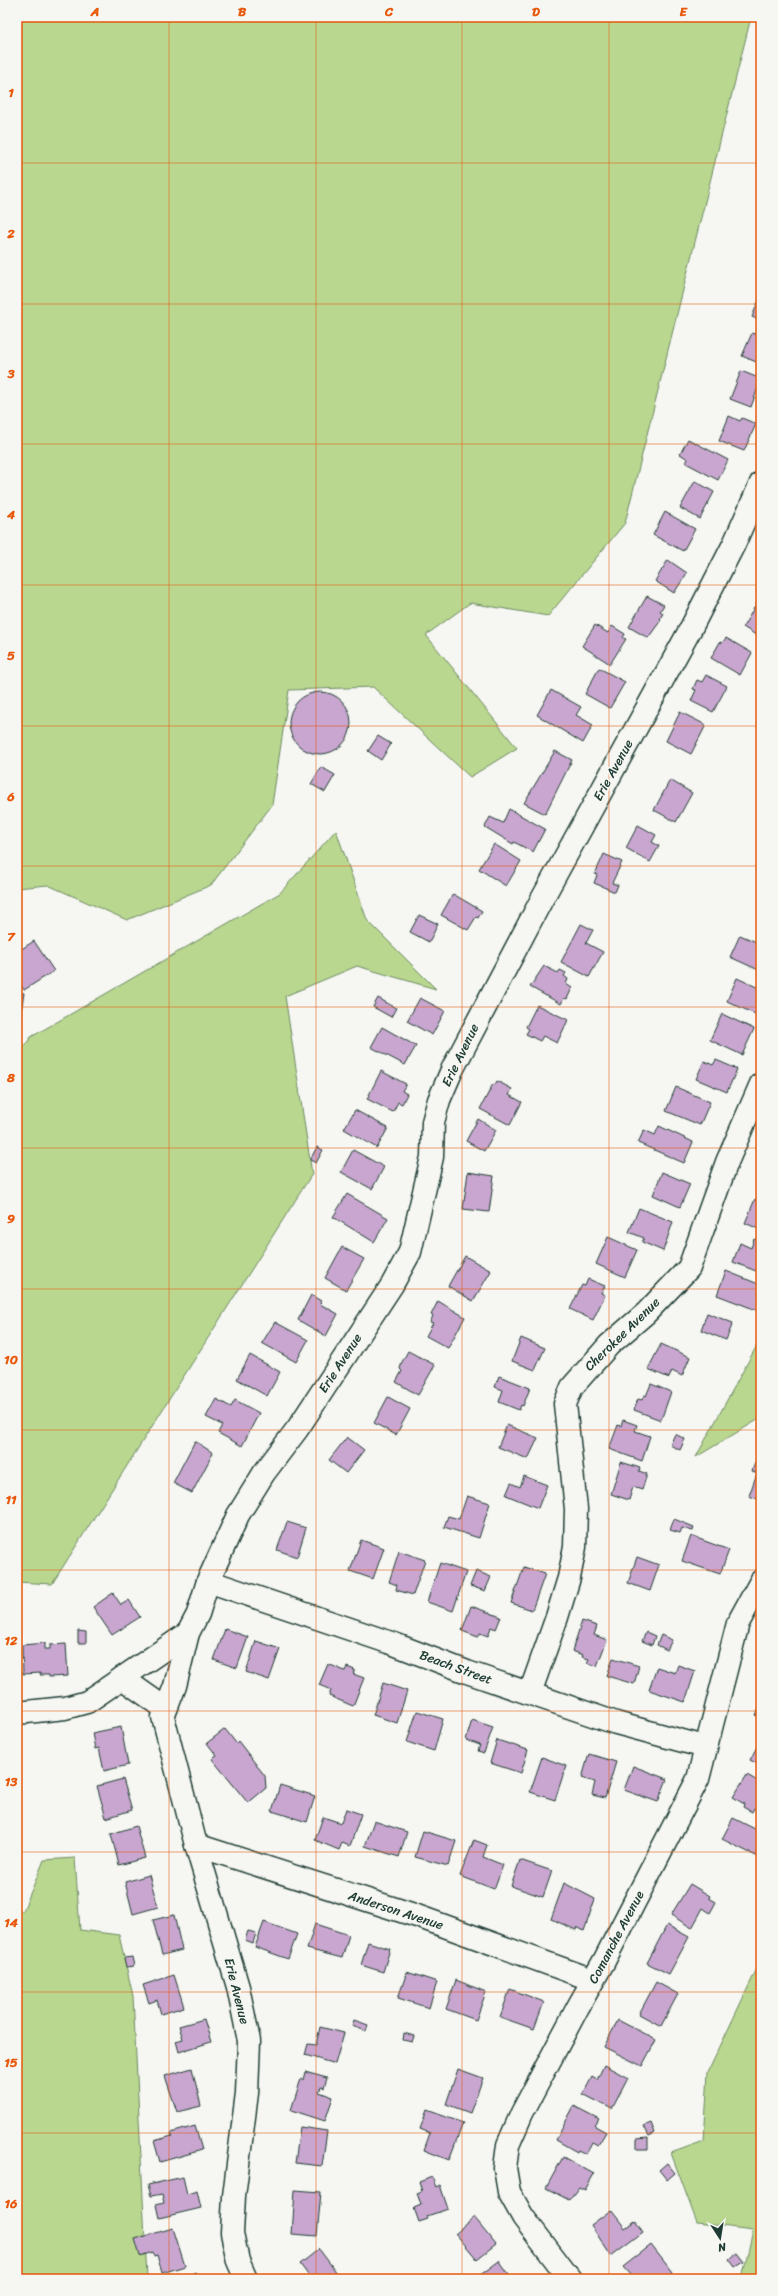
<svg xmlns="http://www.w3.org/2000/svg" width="778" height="2296" font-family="Sriracha,sans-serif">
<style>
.green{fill:#b9d78f;stroke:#6c8a62}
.building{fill:#c9a6cf;stroke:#1f3d34}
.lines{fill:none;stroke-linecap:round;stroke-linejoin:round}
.street-casing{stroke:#1f3d34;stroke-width:25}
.street{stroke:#f6f6f2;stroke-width:22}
.grid{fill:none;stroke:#e8590c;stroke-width:1;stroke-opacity:0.55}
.labels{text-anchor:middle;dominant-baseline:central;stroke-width:3.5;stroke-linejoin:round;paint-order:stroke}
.street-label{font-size:13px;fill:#1f3d34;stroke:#f6f6f2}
.neatline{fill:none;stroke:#e8590c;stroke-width:1.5}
.grid-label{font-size:13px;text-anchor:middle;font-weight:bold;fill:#e8590c}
</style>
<rect width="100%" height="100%" fill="#f6f6f2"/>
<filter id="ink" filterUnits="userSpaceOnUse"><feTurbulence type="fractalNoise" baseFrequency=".025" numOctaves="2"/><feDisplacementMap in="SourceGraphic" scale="8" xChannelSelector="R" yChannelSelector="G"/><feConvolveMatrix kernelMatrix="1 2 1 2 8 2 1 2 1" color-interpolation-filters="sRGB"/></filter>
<g filter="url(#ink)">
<!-- green -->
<g class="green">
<path d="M17,17H751L625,523L548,616L470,603L426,635L517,748L470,777L373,687L289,690L272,805L211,885L127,920L48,885L17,888Z"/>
<path d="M336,830L367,920L436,989L357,966L285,996L312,1174L52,1584L17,1582V1057L31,1037L280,893Z"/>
<path d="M761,1338V1418L696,1457Z"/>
<path d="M75,1858L80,1930L119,1935L133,1996L147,2279H17V1911H23L44,1860Z"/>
<path d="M761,1960V2279H742L753,2230L697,2223L671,2153L704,2141L708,2072Z"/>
</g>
<!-- building -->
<g class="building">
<path d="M758,302L761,303V321L752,317Z"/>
<path d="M752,333L760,336L757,342L760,344L761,342V364L742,356Z"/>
<path d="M741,371L761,379L751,407L730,399Z"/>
<path d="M729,416L740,421L742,418L756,424L744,451L719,441Z"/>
<path d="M688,439L728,460L718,480L686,463L688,459L680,454Z"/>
<path d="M695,481L714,492L700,519L680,508Z"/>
<path d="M665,512L695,529L683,551L653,535Z"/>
<path d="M668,560L687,573L674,593L655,581Z"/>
<path d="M647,596L664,605L660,611L663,613L660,619L661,620L648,638L629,627Z"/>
<path d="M757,603L761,605V638L743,627Z"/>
<path d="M595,625L608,633L612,626L625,634L623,638L626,639L610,664L582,646Z"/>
<path d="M726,638L752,653L740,675L711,658L720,642L722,643Z"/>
<path d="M599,668L625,682L610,708L585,694Z"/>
<path d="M706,675L727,686L713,712L691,701L696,690L693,689L697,680L702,682Z"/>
<path d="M551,690L581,707L576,715L593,725L583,743L537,715Z"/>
<circle cx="320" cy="723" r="31"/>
<path d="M680,712L706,725L691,754L666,741Z"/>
<path d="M378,736L391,744L381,760L368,751Z"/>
<path d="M555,751L572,760L545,814L524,803Z"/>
<path d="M321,767L335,775L325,792L311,784Z"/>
<path d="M670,780L692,793L676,822L654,810Z"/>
<path d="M509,809L545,829L533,852L514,842L513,844L485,827L490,817L503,823Z"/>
<path d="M638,825L656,835L652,842L659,846L650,862L626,848Z"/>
<path d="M494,844L521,861L506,886L479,869Z"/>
<path d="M604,854L622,862L612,883L618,885L615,892L594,883L597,875L595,874Z"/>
<path d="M453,894L482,911L478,918L476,917L468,930L441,915Z"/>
<path d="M419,915L438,924L429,942L410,932Z"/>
<path d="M581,924L593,930L586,943L603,952L589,977L561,962Z"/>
<path d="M740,935L761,944V971L730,957Z"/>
<path d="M34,941L54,971L24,990L17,979V952Z"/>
<path d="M544,966L558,973L560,970L566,973L564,976L568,979L566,984L572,988L567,999L564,998L561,1004L530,987Z"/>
<path d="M737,978L761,989L759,1016L727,1001Z"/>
<path d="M17,992L24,993L20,1018L17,1017Z"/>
<path d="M378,998L396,1008L391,1017L373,1007Z"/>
<path d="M420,998L445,1011L432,1035L407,1021Z"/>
<path d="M537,1005L568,1020L557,1043L543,1036L540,1041L526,1034L529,1029L526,1027Z"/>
<path d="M722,1014L754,1029L742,1055L710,1040Z"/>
<path d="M382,1027L416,1046L405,1065L371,1047Z"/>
<path d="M716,1060L737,1069L727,1092L696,1079L704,1061L713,1065Z"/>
<path d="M381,1071L406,1084L402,1091L407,1094L402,1104L398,1102L393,1112L367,1099Z"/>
<path d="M497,1081L512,1089L509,1095L522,1102L510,1125L480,1109L493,1084L495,1085Z"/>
<path d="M676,1087L710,1102L700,1125L666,1111Z"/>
<path d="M355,1110L388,1128L377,1148L344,1129Z"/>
<path d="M478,1119L496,1130L484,1151L466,1141Z"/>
<path d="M659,1126L693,1142L684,1163L638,1143L644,1130L655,1135Z"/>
<path d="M317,1147L323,1150L316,1163L310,1160Z"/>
<path d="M353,1150L384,1167L372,1189L341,1172Z"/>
<path d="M468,1172L494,1176L489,1212L463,1209Z"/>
<path d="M662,1172L690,1184L680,1207L653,1195Z"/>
<path d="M347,1194L388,1218L374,1242L333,1217Z"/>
<path d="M755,1199L761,1202V1230L745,1223Z"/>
<path d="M639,1208L673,1222L663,1251L642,1242L644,1238L629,1232Z"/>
<path d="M608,1237L637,1250L625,1277L596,1264Z"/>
<path d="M754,1239L761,1242V1273L733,1262L740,1243L751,1248Z"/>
<path d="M342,1247L364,1259L346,1290L325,1278Z"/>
<path d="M465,1256L491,1271L473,1301L448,1286Z"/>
<path d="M726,1271L761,1285V1305L759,1311L717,1295Z"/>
<path d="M588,1279L605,1286L601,1293L605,1295L593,1320L570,1309L582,1285L585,1286Z"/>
<path d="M311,1295L321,1301L320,1304L338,1314L326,1336L298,1320Z"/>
<path d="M438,1301L465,1317L448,1348L426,1336L433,1323L430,1322L433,1316L431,1315Z"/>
<path d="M707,1313L733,1323L726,1340L701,1330Z"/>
<path d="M275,1322L308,1340L296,1362L262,1343Z"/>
<path d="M521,1338L545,1348L535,1370L512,1361Z"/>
<path d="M661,1344L690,1357L682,1376L672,1371L669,1378L648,1369Z"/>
<path d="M408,1351L435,1365L418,1395L396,1382L402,1371L400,1369L402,1362Z"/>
<path d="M250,1355L280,1372L267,1396L237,1379Z"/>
<path d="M499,1376L530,1388L523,1406L521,1405L519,1410L499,1402L503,1390L495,1387Z"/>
<path d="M651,1384L671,1392L661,1420L634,1410L638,1399L642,1400L644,1395L646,1396Z"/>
<path d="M388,1397L410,1409L396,1435L374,1423Z"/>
<path d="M216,1399L231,1407L235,1400L259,1413L242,1446L218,1433L222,1425L206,1417Z"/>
<path d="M623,1420L637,1425L635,1431L650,1436L642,1461L609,1449L618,1425L621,1426Z"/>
<path d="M507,1425L538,1438L528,1459L498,1447Z"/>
<path d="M675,1434L685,1439L680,1450L670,1445Z"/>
<path d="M347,1437L364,1450L346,1473L329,1460Z"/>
<path d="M195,1441L213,1453L192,1493L173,1483Z"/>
<path d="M621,1462L640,1468L639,1471L647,1474L642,1490L633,1487L629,1500L611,1494Z"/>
<path d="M755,1463L761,1466V1500L749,1496L757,1473L752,1471Z"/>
<path d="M524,1476L547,1485L538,1508L506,1495L511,1483L520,1487Z"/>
<path d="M467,1496L490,1503L479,1538L444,1527L448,1516L459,1519Z"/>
<path d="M674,1519L694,1527L693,1531L682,1528L680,1533L670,1530Z"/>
<path d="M287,1522L306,1528L297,1557L277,1550Z"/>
<path d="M691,1536L729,1550L720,1574L682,1561Z"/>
<path d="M361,1540L384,1548L373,1579L350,1571Z"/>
<path d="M399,1551L425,1560L413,1595L396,1590L397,1585L389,1582Z"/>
<path d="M637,1557L659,1565L650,1591L628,1583Z"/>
<path d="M440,1563L466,1572L453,1611L427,1602Z"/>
<path d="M524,1567L545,1574L532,1610L511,1603Z"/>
<path d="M476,1571L491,1577L485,1591L470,1586Z"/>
<path d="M113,1593L121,1605L129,1600L140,1617L112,1635L93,1607Z"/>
<path d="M471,1606L501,1617L496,1629L491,1627L488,1636L480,1633L478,1637L462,1631Z"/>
<path d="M582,1621L597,1626L594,1635L607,1640L597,1666L587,1663L589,1659L582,1657L583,1655L572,1651Z"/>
<path d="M225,1629L248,1637L237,1668L214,1660Z"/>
<path d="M78,1631L86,1632V1643H78Z"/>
<path d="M646,1632L655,1636L652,1645L642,1641Z"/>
<path d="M661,1635L672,1640L667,1650L657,1645Z"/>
<path d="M256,1641L280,1649L269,1680L246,1672Z"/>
<path d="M45,1643V1649H50V1645L66,1644L68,1676L49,1677V1675H40V1673L23,1674L22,1645Z"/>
<path d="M613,1658L639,1666L634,1684L607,1676Z"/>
<path d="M328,1664L345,1671L347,1667L355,1670L353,1674L364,1678L353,1706L329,1696L331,1690L319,1685Z"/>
<path d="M678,1665L695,1671L685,1702L649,1690L657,1667L675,1673Z"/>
<path d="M383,1683L407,1691L397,1723L373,1715Z"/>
<path d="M761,1705V1718L756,1715Z"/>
<path d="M417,1711L443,1719L434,1751L407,1742Z"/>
<path d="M472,1720L493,1727L484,1753L478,1751L480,1745L466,1740Z"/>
<path d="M121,1727L128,1765L104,1771L99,1748L95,1749L92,1733Z"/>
<path d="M225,1729L236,1743L238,1741L265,1776L266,1788L248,1803L212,1759L217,1756L207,1743Z"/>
<path d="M761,1739V1766L750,1760Z"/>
<path d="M497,1740L528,1750L521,1773L490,1763Z"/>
<path d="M589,1754L616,1762L605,1798L592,1795L595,1782L582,1778Z"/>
<path d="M542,1757L566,1766L555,1800L530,1792Z"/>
<path d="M633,1766L667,1779L658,1802L624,1790Z"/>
<path d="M747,1775L761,1783V1811L754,1808L752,1812L743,1807L744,1804L733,1797Z"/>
<path d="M123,1779L132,1810L106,1818L97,1786Z"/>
<path d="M280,1785L315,1796L307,1822L272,1811Z"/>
<path d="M346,1809L361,1814L350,1846L342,1843L339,1850L315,1840L323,1817L341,1823Z"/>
<path d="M733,1818L761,1832V1851L758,1857L722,1839Z"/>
<path d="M374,1821L407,1832L399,1857L365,1846Z"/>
<path d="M136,1826L145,1858L119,1865L111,1834Z"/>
<path d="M17,1827L20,1859H17Z"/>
<path d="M423,1831L456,1841L448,1866L415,1857Z"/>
<path d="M474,1840L487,1845L483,1857L503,1865L494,1889L460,1876Z"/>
<path d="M520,1860L552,1871L543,1897L511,1886Z"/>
<path d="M149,1875L158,1907L133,1914L125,1882Z"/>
<path d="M564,1883L595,1899L584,1931L577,1927L576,1930L551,1919Z"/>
<path d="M690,1884L710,1896L709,1898L716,1902L710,1913L703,1908L692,1928L671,1915Z"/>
<path d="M174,1915L182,1950L162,1955L153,1920Z"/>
<path d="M264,1922L297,1934L288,1959L255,1947Z"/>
<path d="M315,1924L349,1935L342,1958L307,1949Z"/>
<path d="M667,1925L689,1937L669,1974L647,1963Z"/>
<path d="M248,1931L256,1933L253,1943L245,1940Z"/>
<path d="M368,1942L390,1949L383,1972L361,1965Z"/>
<path d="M132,1957L134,1966L126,1967L124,1958Z"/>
<path d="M407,1972L437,1982L429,2008L398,1998Z"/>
<path d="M174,1975L184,2007L161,2014L157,2000L149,2003L143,1985Z"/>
<path d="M456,1980L486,1992L476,2020L446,2009Z"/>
<path d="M656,1982L678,1994L661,2026L639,2014Z"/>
<path d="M510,1989L544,2002L534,2029L500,2017Z"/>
<path d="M204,2019L211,2042L179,2052L176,2041L183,2039L179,2026Z"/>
<path d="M354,2020L368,2025L366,2031L352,2026Z"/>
<path d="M618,2020L656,2040L642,2066L604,2047Z"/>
<path d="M320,2027L344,2033L335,2064L305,2055L308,2044L316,2045Z"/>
<path d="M404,2033L414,2036L412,2042L403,2040Z"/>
<path d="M604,2065L628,2078L612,2109L583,2094L592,2077L597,2080Z"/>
<path d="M192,2068L201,2106L177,2112L165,2076Z"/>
<path d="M458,2069L483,2078L470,2113L446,2104Z"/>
<path d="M305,2072L327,2078L324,2088L321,2087L319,2092L333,2097L325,2121L291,2110L301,2079L303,2080Z"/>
<path d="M574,2106L599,2119L595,2126L606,2132L598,2145L592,2142L586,2154L578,2150L577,2152L556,2140Z"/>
<path d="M427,2110L463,2123L449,2160L424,2150L430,2133L420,2129Z"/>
<path d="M651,2123L655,2133L649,2136L644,2126Z"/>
<path d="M195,2126L202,2150L160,2162L154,2141L172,2136L171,2133Z"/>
<path d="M300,2127L327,2131L322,2166L295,2163Z"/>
<path d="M648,2138V2149H637V2139Z"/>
<path d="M563,2157L594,2174L585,2190L579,2187L569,2200L546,2188Z"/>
<path d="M667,2163L675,2173L667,2180L659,2170Z"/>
<path d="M183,2177L187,2194L197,2191L201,2208L159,2218L156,2205L164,2203L162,2194L151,2196L148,2185Z"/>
<path d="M432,2177L436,2187L440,2185L448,2209L427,2216L428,2219L419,2222L414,2208L421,2205L417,2193L422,2191L419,2182Z"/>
<path d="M295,2190L321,2192L317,2236L292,2234Z"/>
<path d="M611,2210L625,2228L635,2221L643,2232L611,2256L591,2225Z"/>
<path d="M474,2217L496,2244L477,2259L455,2233Z"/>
<path d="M173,2228L185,2266L162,2273L157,2255L154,2256L153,2252L140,2256L135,2239Z"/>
<path d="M651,2245L673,2273L665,2279H629L631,2276L623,2267Z"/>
<path d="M319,2249L340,2277L337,2279H311L300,2264Z"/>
<path d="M737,2253L744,2262L736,2267L730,2259Z"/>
<path d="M499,2261L511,2278L510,2279H475Z"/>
<path d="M195,2273L200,2279H186Z"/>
</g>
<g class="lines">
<!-- street casing -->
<g class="street-casing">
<g id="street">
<path d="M208,1581L394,1644L467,1672L616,1723L705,1747"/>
<path d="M122,1678L166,1709"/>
<path d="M530,1693L557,1617L569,1578L575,1547L576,1509L565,1404L572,1387L609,1345L646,1313L689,1268L727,1162L761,1084"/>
<path d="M17,1713L65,1708L87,1702L188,1633"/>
<path d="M196,1845L417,1916L593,1980"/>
<path d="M246,2279L238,2261L232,2233L234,2196L247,2093L249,2041L238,1987L196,1845L163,1717L175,1686L188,1633L198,1614L208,1581L238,1515L264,1473L298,1428L392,1285L410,1252L432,1157L433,1122L439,1100L452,1070L541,901L690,630L734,544L761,483"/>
<path d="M570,2279L523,2217L509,2192L505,2168L508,2145L522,2113L578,2007L604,1961L698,1779L738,1623L761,1581"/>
</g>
</g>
<!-- street -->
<use href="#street" class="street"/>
</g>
</g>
<!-- grid -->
<path class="grid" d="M169,17V2279M316,17V2279M462,17V2279M609,17V2279M17,163H761M17,304H761M17,444H761M17,585H761M17,726H761M17,866H761M17,1007H761M17,1148H761M17,1289H761M17,1430H761M17,1570H761M17,1711H761M17,1852H761M17,1992H761M17,2133H761"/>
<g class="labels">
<!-- street labels -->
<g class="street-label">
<text transform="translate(613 770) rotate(-61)">Erie Avenue</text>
<text transform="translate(460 1055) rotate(-64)">Erie Avenue</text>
<text transform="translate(622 1334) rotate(-44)">Cherokee Avenue</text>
<text transform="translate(340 1363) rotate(-57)">Erie Avenue</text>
<text transform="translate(456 1667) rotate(20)">Beach Street</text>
<text transform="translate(396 1910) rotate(18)">Anderson Avenue</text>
<text transform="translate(616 1937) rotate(-62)">Comanche Avenue</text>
<text transform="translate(237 1991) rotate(76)">Erie Avenue</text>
</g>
</g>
<!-- margin -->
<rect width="778" height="2296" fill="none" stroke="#f6f6f2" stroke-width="44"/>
<!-- north arrow -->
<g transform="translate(720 2238) rotate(168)" stroke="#f6f6f2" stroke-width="3" paint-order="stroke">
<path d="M0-3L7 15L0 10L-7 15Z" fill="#1f3d34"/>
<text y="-6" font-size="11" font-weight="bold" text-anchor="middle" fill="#1f3d34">N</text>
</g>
<rect x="22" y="22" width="734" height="2252" class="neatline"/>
<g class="grid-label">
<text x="95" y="16">A</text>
<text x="242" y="16">B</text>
<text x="389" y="16">C</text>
<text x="536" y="16">D</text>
<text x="683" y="16">E</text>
<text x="11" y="97">1</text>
<text x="11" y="238">2</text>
<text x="11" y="378">3</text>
<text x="11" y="519">4</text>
<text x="11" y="660">5</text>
<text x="11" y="801">6</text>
<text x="11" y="941">7</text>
<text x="11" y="1082">8</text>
<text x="11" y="1223">9</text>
<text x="11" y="1364">10</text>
<text x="11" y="1504">11</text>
<text x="11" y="1645">12</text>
<text x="11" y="1786">13</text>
<text x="11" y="1927">14</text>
<text x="11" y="2067">15</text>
<text x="11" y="2208">16</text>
</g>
</svg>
